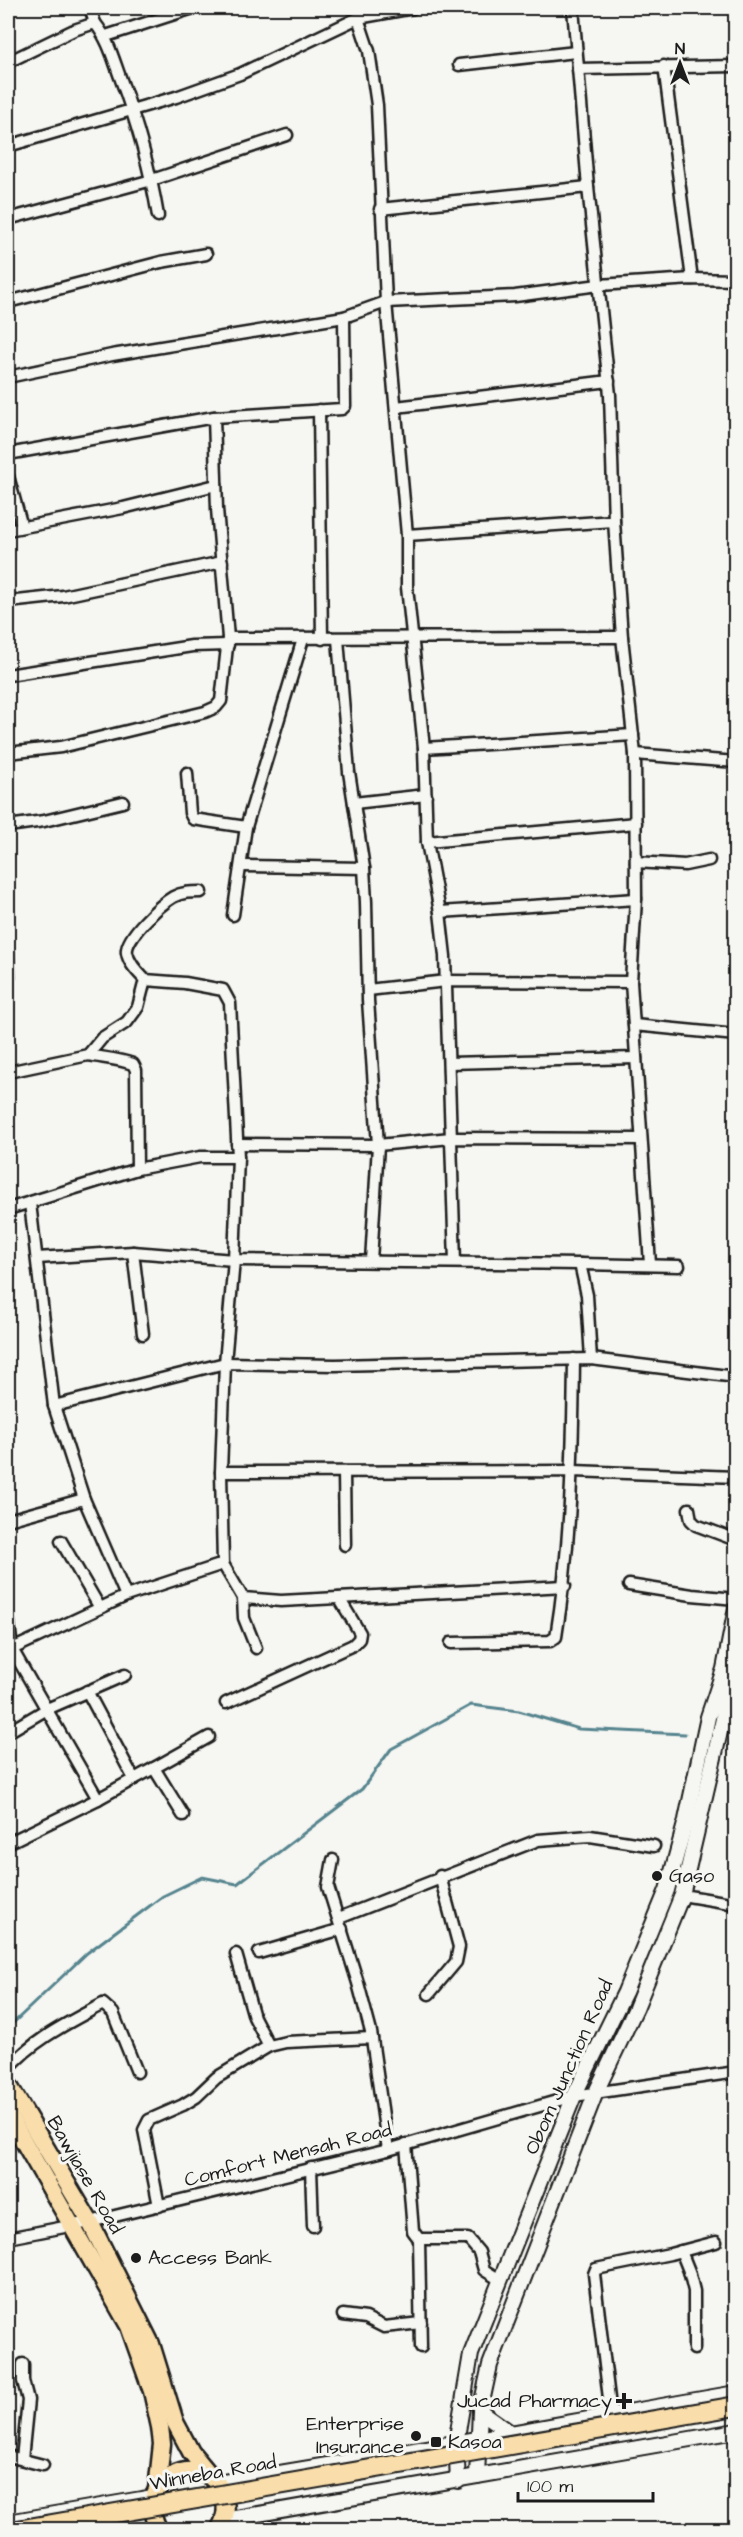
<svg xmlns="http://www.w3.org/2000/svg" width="743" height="2537" font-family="'Architects Daughter',sans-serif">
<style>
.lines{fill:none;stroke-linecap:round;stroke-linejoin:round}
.stream{stroke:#55848e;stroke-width:3}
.street-casing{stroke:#1c1c1c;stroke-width:15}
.secondary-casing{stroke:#1c1c1c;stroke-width:18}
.primary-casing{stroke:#1c1c1c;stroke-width:21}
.street{stroke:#f6f6f2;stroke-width:10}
.secondary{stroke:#f6f6f2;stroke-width:14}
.primary{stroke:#f9deab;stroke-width:16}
.highway-bridge-casing{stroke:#1c1c1c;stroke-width:22;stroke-linecap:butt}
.highway-bridge{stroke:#f9deab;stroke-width:18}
.poi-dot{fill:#1c1c1c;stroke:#f6f6f2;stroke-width:2}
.labels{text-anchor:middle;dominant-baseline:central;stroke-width:6;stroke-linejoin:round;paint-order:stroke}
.poi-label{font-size:20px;fill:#1c1c1c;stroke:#f6f6f2;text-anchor:start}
.street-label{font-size:20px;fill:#1c1c1c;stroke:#f6f6f2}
</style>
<rect width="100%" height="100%" fill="#f6f6f2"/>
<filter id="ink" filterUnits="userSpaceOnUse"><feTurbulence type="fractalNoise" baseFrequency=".0167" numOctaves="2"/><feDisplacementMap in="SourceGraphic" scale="12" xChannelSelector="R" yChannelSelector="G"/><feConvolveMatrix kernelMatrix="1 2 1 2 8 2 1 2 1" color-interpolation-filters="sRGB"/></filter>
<g filter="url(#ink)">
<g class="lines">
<!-- stream -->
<g class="stream">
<path d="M733,1745L736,1747"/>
<path d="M8,2028L87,1953L163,1896L202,1877L237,1884L362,1789L391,1749L471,1705L519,1711L579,1729L685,1734"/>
</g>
<!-- street casing -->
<g class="street-casing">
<g id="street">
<path d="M90,8L95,23"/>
<path d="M573,8L588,187L610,395L614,521L622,637L635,754L636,899L631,982L650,1264"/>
<path d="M358,18L369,51L377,105L386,302L407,535V587L424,748L427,842L440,912L445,956L455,1262"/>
<path d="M106,36L193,8"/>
<path d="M8,62L74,30L95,23C108,39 113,58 120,77C137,123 150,168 158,216"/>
<path d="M459,65L576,52"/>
<path d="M664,66L692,279"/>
<path d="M578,69L736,66"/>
<path d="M8,146L176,97L240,74L358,18L413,8"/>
<path d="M380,209L588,187"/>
<path d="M8,219L152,180L287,135"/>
<path d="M8,302L161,262L206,254"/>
<path d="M8,377L112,355L344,317L386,302L515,296L599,285L692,279L736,280"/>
<path d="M396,407L609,381"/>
<path d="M319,410L322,639"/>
<path d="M8,454L214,417L342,409L345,406L344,317"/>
<path d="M8,476L22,527"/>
<path d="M8,530L123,508L216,485"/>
<path d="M407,535L614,521"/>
<path d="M8,602L63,596L222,562"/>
<path d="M228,638L622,637"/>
<path d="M338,639L349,772L364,868L366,902L368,1000L378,1145L371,1261"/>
<path d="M8,675L192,646L228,645"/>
<path d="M424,748L633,735"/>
<path d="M8,753L61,747L205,712L216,707L221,701L228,638L217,509L214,417"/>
<path d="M635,754L736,762"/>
<path d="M187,773L190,813L193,819L246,827"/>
<path d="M354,803L426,795"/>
<path d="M8,826L44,821L123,802"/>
<path d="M427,842L636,823"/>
<path d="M636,862L685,865L709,860"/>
<path d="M241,866L364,868"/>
<path d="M201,892C191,892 182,892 173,897C161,904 124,938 127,953C129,964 138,972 145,980L185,983L223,990L230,1003L238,1157L234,1260L225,1363L221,1472L223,1564L243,1598L281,1601L565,1586"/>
<path d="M440,912L636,899"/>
<path d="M233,915L246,827L303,639"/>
<path d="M8,953L9,977L8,982"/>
<path d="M368,990L446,981L631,982"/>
<path d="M634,1025L736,1035"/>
<path d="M88,1055C103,1058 119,1059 133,1064L136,1070L137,1169"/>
<path d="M449,1063L636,1058"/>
<path d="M8,1072L88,1055L102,1038L127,1022L138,1007L145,980"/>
<path d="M237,1144L378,1145L451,1138L641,1139"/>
<path d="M30,1203L54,1406L84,1499L126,1596"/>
<path d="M8,1209L137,1169L200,1157H238"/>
<path d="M133,1252L143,1334"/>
<path d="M37,1258L133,1252L234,1260L580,1264L587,1295L591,1359"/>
<path d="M580,1264L679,1266"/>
<path d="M54,1406L225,1363L335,1365L591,1359L736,1377"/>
<path d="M221,1472L573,1471L736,1477"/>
<path d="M344,1472L345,1545"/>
<path d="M689,1509L691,1520L696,1525L736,1540"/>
<path d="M8,1520L84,1499"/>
<path d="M61,1541L100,1608"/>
<path d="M629,1585L692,1595L736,1599"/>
<path d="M243,1598L244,1618L256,1648"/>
<path d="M8,1615L12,1649L98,1799"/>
<path d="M451,1643L550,1641L556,1637C571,1545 573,1452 574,1359"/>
<path d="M8,1651L126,1596L223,1564"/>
<path d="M87,1691L134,1779"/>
<path d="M226,1703L353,1645L359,1639L360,1633L339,1598"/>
<path d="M8,1732L47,1709L125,1675"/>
<path d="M154,1768L209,1737"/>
<path d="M8,1843L98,1799L154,1768L183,1815"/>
<path d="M333,1860L328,1887L358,1983L371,2032L388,2150"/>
<path d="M682,1895L736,1904"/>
<path d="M339,1918L538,1840L590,1836L654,1846"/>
<path d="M259,1953L342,1929"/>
<path d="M236,1954L254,2017L269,2046"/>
<path d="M429,1994L456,1962L459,1947L440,1876"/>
<path d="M8,2069C34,2039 68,2023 103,2004L113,2013L137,2072"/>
<path d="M406,2144L413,2231L419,2239H468L479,2252L484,2270L500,2280"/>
<path d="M311,2168L313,2226"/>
<path d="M159,2206L144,2130L149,2120L183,2105L196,2097L216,2078L269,2046L286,2042L372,2038"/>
<path d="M8,2238L90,2222L388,2150L574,2096L736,2072"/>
<path d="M419,2239L421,2347"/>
<path d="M681,2251L689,2271L694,2291V2349"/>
<path d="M343,2315L366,2318L384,2327L421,2323"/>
<path d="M611,2415L594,2274L596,2269L670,2254L716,2242"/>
<path d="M8,2456L43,2465"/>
<path d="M22,2459L28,2400L23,2381V2364"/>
</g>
</g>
<!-- secondary casing -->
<g class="secondary-casing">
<g id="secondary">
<path d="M480,2411L511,2433"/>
<path d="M477,2476L480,2411L490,2365L596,2092L636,2008L682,1895L723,1719L724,1683"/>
<path d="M458,2481L456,2443L471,2354L574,2096L625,1992L667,1890L686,1820L708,1717L724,1669L736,1608"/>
<path d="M217,2483C390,2456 563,2423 736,2393"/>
<path d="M224,2520L736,2431"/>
<path d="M8,2522L153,2497"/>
</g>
</g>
<!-- primary casing -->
<g class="primary-casing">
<g id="primary">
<path d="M8,2084L90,2222L151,2344L175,2422L191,2452L215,2481"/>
<path d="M8,2114L129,2326L152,2391L160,2427L162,2444L157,2490"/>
<path d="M159,2530C130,2478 205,2447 223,2494C228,2507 226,2519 219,2530"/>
</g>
</g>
<!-- street -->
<use href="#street" class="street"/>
<!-- secondary -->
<use href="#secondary" class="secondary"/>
<!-- primary -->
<use href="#primary" class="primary"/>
<!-- highway-bridge casing -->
<g class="highway-bridge-casing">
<path id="highway-bridge" d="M17,2530L736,2406"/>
</g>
<!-- highway-bridge -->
<use href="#highway-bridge" class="highway-bridge"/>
</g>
</g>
<!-- markers -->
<g class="poi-dot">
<circle cx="657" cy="1876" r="6"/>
<circle cx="136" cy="2258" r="6"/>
<path d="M621 2392h6v6h6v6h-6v6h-6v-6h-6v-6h6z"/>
<circle cx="416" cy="2436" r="6"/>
<rect x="430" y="2436" width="12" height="12" rx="3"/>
</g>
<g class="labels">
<!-- poi labels -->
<g class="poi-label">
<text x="669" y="1876">Gaso</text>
<text x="148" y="2258">Access Bank</text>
<text x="612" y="2401" text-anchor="end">Jucad Pharmacy</text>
<text x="404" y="2424" text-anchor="end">Enterprise<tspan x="404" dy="23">Insurance</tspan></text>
<text x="448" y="2442">Kasoa</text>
</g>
<!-- street labels -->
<g class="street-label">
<text transform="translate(569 2067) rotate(-66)">Obom Junction Road</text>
<text transform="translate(288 2155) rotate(-14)">Comfort Mensah Road</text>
<text transform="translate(85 2175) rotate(60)">Bawjiase Road</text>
<text transform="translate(213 2473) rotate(-10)">Winneba Road</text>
</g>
</g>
<!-- margin -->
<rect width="743" height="2537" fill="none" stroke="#f6f6f2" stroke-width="30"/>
<rect x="15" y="15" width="713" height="2507" fill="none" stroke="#1c1c1c" stroke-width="2" filter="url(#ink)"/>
<!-- north arrow -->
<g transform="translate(680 63)" stroke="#f6f6f2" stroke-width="4.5" paint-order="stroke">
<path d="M0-4.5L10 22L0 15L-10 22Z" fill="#1c1c1c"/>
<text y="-9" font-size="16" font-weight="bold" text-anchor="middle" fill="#1c1c1c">N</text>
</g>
<!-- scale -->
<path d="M518 2492v9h135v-9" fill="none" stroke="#1c1c1c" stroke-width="3"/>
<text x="527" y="2492" font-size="18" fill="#1c1c1c" stroke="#f6f6f2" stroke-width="4.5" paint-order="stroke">100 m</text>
</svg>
